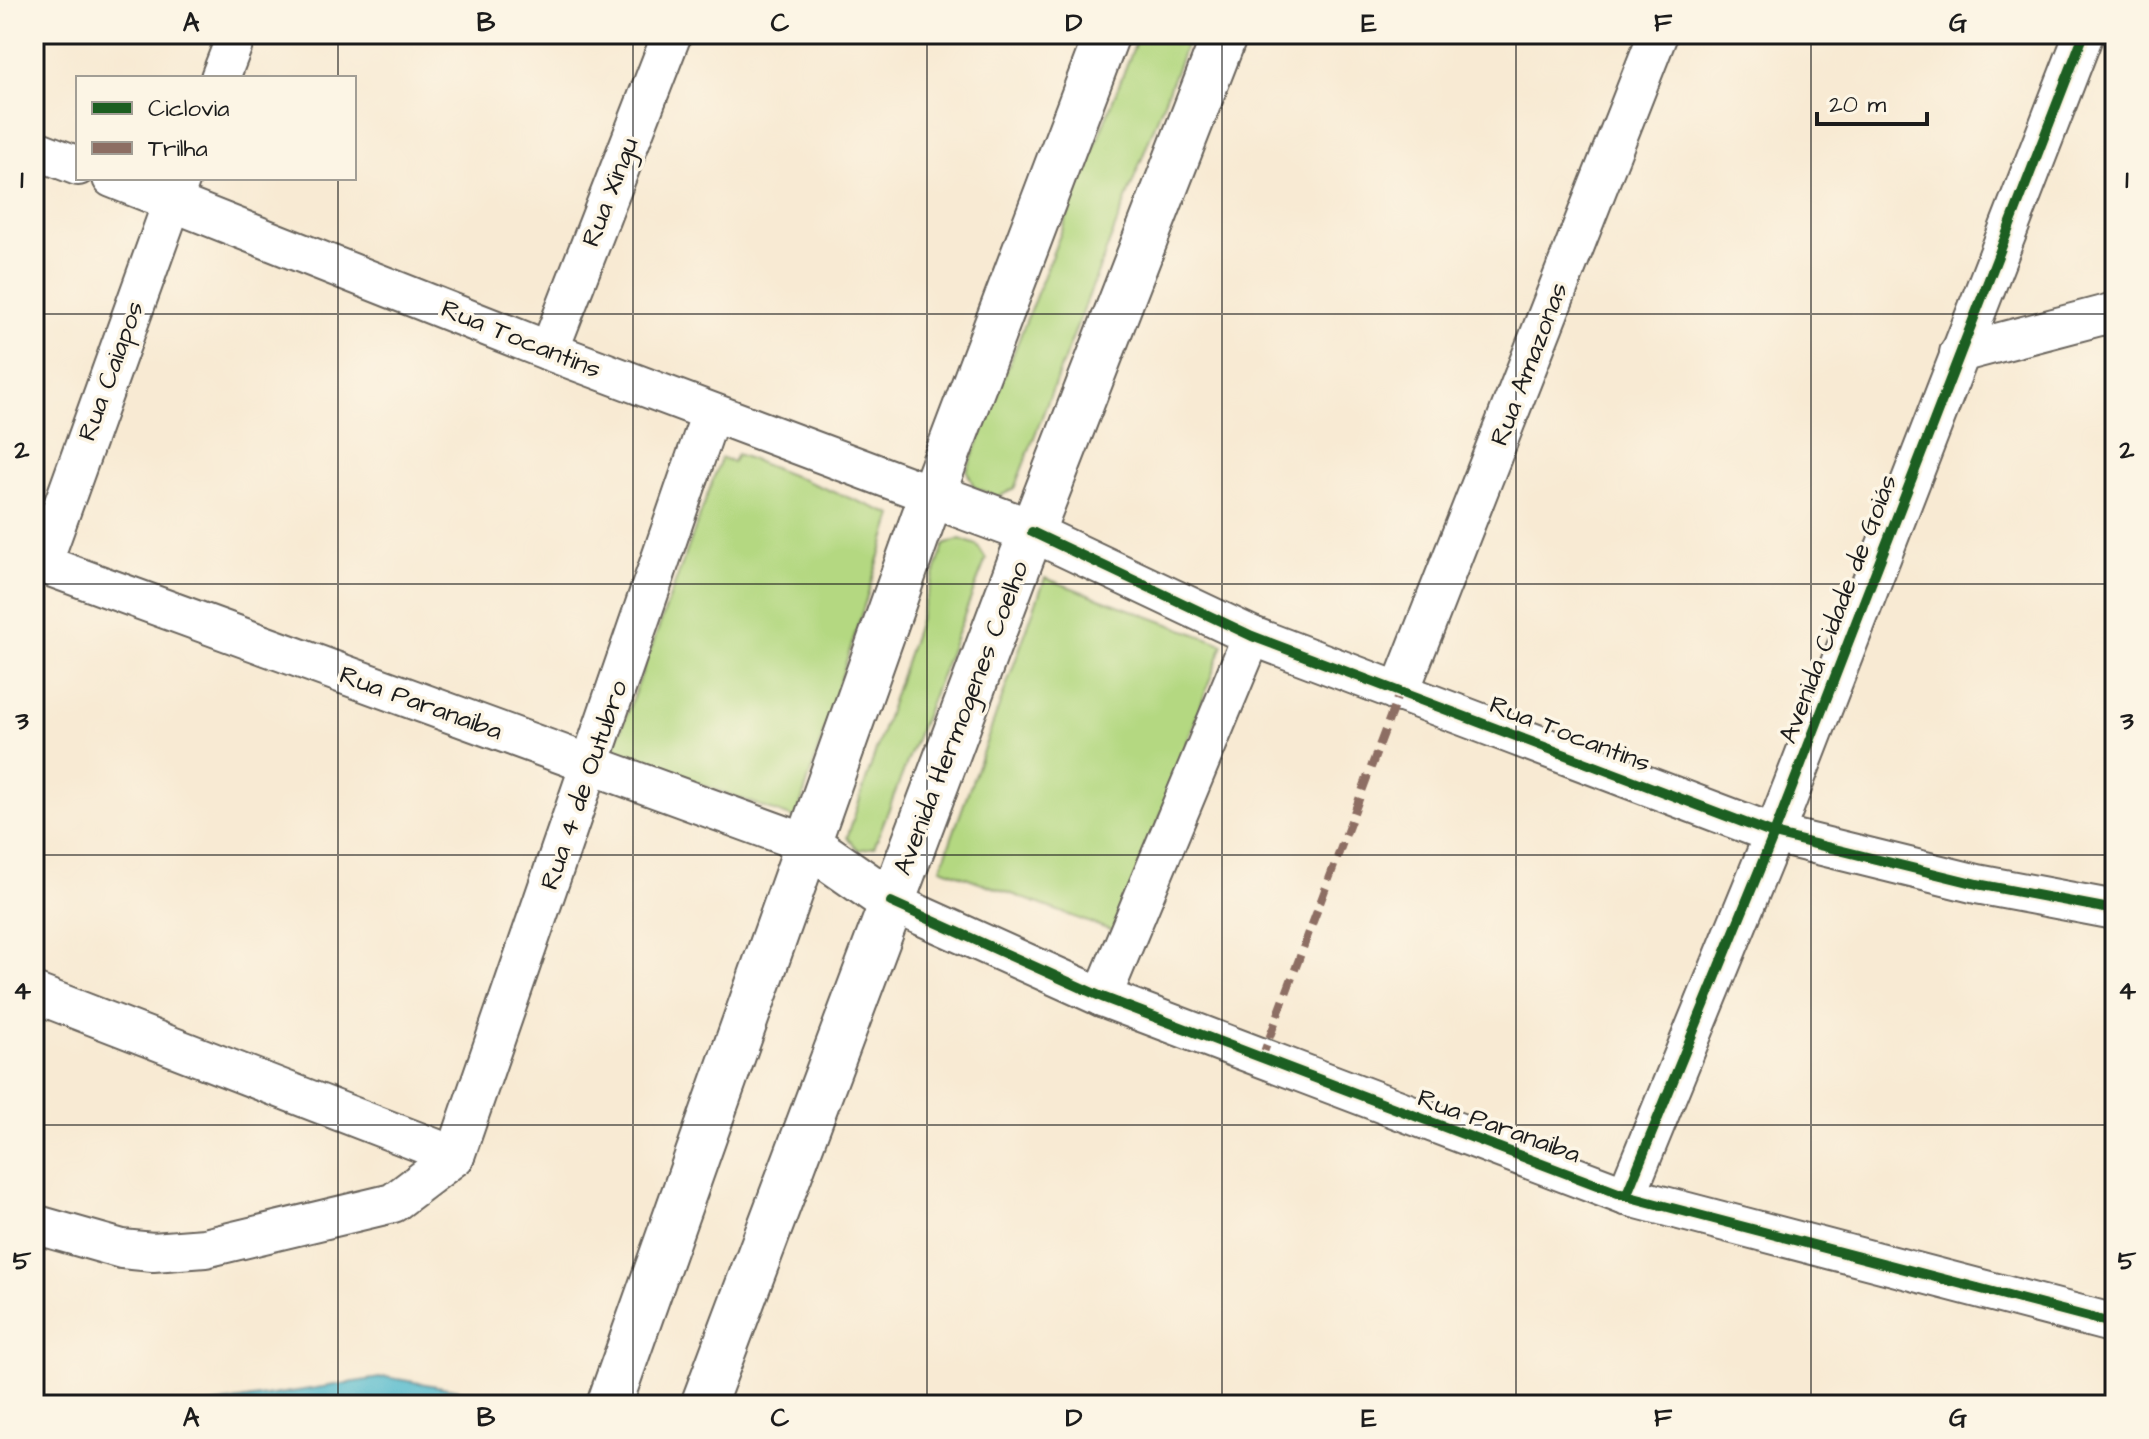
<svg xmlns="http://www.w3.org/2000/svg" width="2149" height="1439" font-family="'Architects Daughter',sans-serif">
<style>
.green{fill:#b4d881;stroke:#687a4e;stroke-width:2}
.water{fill:#4eb8cc;stroke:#356a74;stroke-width:2}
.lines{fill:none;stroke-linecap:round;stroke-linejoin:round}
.minor-casing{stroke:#69645c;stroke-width:42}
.major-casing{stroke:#69645c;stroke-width:48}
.minor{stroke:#fff;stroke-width:38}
.major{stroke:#fff;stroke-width:44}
.quiet{stroke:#8d6e63;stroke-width:8;stroke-dasharray:16 8;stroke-linecap:butt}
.cycleway-casing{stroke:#fcf5e5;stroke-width:15}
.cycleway{stroke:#1b5e20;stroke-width:10}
.grid{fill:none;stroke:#1c1c1c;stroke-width:2;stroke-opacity:0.55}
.labels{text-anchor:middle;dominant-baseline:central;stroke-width:7;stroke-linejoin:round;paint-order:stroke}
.street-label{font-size:26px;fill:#1c1c1c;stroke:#fcf5e5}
.neatline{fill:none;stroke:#1c1c1c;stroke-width:3}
.grid-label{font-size:26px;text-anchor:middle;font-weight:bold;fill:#1c1c1c}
</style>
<rect width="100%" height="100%" fill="#fcf5e5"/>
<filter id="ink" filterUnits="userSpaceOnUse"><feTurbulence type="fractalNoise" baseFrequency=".0125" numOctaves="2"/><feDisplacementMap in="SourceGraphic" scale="16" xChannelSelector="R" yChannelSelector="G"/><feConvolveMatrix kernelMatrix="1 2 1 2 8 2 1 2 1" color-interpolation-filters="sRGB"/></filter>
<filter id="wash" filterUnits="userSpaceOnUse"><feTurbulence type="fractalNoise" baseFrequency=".006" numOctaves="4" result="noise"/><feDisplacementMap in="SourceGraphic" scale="32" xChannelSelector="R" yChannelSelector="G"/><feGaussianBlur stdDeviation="1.8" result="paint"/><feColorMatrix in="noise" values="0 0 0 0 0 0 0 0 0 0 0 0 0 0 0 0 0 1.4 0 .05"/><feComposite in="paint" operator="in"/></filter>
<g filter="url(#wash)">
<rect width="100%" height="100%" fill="#f8ead3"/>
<!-- green -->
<g class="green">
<path d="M1139,34H1190L1014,489L998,497L974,487L967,471Z"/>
<path d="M737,454L893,515L796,819L613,752L721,458L733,462Z"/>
<path d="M960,539L977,545L986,559L874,847L859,850L847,838L944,545Z"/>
<path d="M1045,578L1223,644L1118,933L941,868Z"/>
</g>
<!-- water -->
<path class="water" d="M386,1377L544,1405H208Z"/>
</g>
<g filter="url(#ink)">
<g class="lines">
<!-- minor casing -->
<g class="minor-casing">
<g id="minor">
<path d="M220,78L237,34"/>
<path d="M34,149L78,166"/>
<path d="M112,178L549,351L932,495"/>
<path d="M549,351L672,34"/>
<path d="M1959,353L2115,312"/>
<path d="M1032,532L1252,636L1774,834L1977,884L2115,910"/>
<path d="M34,561L808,844"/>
<path d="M42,564L181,178"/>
<path d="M1399,693L1658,34"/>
<path d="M891,902L1102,997L1626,1196L2115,1324"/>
<path d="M34,993L455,1156"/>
<path d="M1102,997L1252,636"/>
<path d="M455,1156L711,413"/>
<path d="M1626,1196L1774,834L2084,34"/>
<path d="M34,1224L122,1249L153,1252L205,1248L393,1203L455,1156"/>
</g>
</g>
<!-- major casing -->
<g class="major-casing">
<g id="major">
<path d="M932,495L1032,532"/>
<path d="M808,844L891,902"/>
<path d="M609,1405L923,519L1107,34"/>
<path d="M703,1405L1021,559L1225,34"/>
</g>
</g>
<!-- minor -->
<use href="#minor" class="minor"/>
<!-- major -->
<use href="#major" class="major"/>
<!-- quiet -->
<path class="quiet" d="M1261,1060L1399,693"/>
<!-- cycleway casing -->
<g class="cycleway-casing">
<g id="cycleway">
<path d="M1032,532L1252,636L1774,834L1977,884L2115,910"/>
<path d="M891,902L1102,997L1626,1196L2115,1324"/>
<path d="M1626,1196L1774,834L2084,34"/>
</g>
</g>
<!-- cycleway -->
<use href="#cycleway" class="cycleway"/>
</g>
</g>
<!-- grid -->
<path class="grid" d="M338,34V78M633,34V1405M927,34V1405M1222,34V1405M1516,34V1405M1811,34V1405M338,178V1405M34,314H2115M34,584H2115M34,855H2115M34,1125H2115"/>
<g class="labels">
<!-- street labels -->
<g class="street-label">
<text transform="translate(610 192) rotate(-69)">Rua Xingu</text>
<text transform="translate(521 339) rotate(22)">Rua Tocantins</text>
<text transform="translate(1529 364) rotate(-69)">Rua Amazonas</text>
<text transform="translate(111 371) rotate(-70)">Rua Caiapos</text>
<text transform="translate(1838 609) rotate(-69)">Avenida Cidade de Goiás</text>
<text transform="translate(421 703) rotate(20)">Rua Paranaiba</text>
<text transform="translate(961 718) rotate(-69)">Avenida Hermogenes Coelho</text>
<text transform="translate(1570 734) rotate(21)">Rua Tocantins</text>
<text transform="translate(584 785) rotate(-71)">Rua 4 de Outubro</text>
<text transform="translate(1499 1126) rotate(20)">Rua Paranaiba</text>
</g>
</g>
<!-- margin -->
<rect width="2149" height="1439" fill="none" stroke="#fcf5e5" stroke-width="88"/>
<!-- legend -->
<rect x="76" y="76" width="280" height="104" fill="#fcf5e5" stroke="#a29e95" stroke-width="2"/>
<rect x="92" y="102" width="40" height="12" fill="#1b5e20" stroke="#a29e95" stroke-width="2"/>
<text x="148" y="116" font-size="24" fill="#1c1c1c">Ciclovia</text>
<rect x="92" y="142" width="40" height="12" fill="#8d6e63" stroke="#a29e95" stroke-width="2"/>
<text x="148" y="156" font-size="24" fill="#1c1c1c">Trilha</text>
<!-- scale -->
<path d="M1817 112v12h110v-12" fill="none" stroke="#1c1c1c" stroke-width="4"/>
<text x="1829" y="112" font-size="24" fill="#1c1c1c" stroke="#fcf5e5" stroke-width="6" paint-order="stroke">20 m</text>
<rect x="44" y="44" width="2061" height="1351" class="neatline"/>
<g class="grid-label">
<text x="191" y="31">A</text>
<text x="486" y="31">B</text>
<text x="780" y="31">C</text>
<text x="1074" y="31">D</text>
<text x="1369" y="31">E</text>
<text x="1663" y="31">F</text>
<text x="1958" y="31">G</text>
<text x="22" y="188">1</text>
<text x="2127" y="188">1</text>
<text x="22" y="458">2</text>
<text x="2127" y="458">2</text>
<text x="22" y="729">3</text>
<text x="2127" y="729">3</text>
<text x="22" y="999">4</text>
<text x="2127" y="999">4</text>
<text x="22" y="1269">5</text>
<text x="2127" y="1269">5</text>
<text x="191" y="1426">A</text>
<text x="486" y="1426">B</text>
<text x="780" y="1426">C</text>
<text x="1074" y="1426">D</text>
<text x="1369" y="1426">E</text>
<text x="1663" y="1426">F</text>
<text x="1958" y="1426">G</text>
</g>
</svg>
